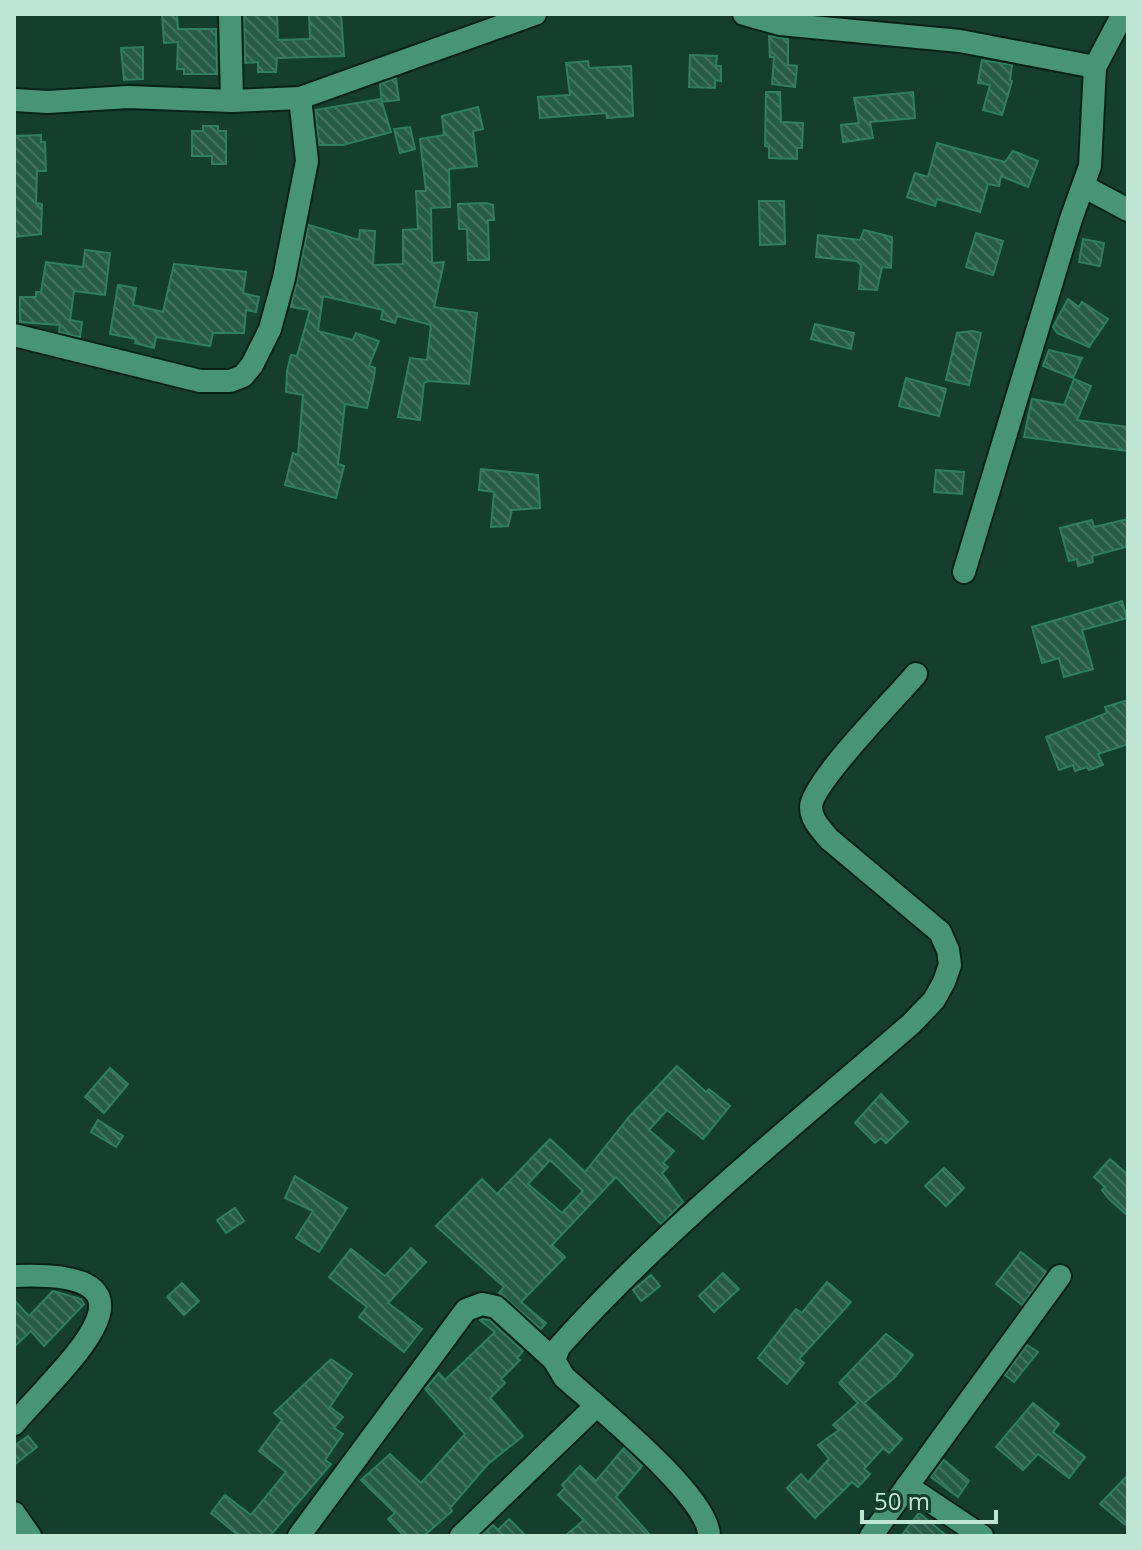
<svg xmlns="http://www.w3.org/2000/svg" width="1142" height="1550" font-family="'Open Sans',sans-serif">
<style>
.building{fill:url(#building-back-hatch);stroke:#307f60;stroke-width:2;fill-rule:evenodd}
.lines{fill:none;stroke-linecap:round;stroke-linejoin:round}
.street-casing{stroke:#092218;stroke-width:26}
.street{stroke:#489575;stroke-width:22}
</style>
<defs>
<pattern id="building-back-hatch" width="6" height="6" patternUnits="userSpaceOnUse" patternTransform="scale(2)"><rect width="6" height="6" fill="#275c47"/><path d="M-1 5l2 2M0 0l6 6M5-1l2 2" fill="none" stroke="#457361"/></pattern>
</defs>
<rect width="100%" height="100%" fill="#153e2e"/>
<!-- building -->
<g class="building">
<path d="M162,14H177L178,29H216L217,74H184V69H177L178,42L164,43Z"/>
<path d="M244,14H277L278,40L310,39L309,14H341L344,56L277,58L276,72H258V62L245,63Z"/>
<path d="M769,36L788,39V65L797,66L795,87L772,84L774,57H770Z"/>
<path d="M143,47V79L124,80L121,48Z"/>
<path d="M690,55L717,56L716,66H721V81L715,80V88L689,87Z"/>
<path d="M982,60L1012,65L1010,80L1012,81L1002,115L983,110L990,85L978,83Z"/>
<path d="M588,61L589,68L631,66L633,116L607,118L606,113L540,118L538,97L570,95L566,63Z"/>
<path d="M396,78L399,100L382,102L380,84Z"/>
<path d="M766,92H780L781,122L803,123L802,148H797V159L769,158V147L765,146Z"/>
<path d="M913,92L915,118L870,122L873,138L843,142L841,125L859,123L854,98Z"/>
<path d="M381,99L391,132L343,145H319L315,110Z"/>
<path d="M478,107L483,129L473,131L477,166L449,169L450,207L431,208L432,263L444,262L434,307L477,313L469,384L428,381L424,383L420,420L398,417L410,358L427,360L431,325L397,316L395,323L381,319L383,310L323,296L318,331L353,340L356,333L379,341L369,366L375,368L374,377L367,408L345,404L338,464L344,466L336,498L285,485L293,453L298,455L303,395L286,392L287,371L291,355L297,356L310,310L291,307L309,225L359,240L360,230L375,231L373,265L403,264V230L418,229L416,191H426L420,139L444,135L442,116Z"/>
<path d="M203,126H218V131H226V164H212V156H192V131H203Z"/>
<path d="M410,127L415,149L400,153L394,129Z"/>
<path d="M41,135V142H45L46,171H37L36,203L42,204L41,234L14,237V136Z"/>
<path d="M937,143L1005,162L1013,151L1038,161L1028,187L1001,176L999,186L988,184L980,212L937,199L935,206L907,197L915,173L928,177Z"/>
<path d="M759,201H784L785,244L760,245Z"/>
<path d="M486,203L493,205L494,220H488L489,260H468L467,229H459L458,204Z"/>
<path d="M864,230L892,237L891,268L882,267L877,290L859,289L861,265L857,261L816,257L818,235L860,240Z"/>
<path d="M976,233L1003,241L993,275L966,267Z"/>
<path d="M1083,239L1104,243L1100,266L1079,262Z"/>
<path d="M85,250L110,253L105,295L74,291L70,320L82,322L80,337L59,332L60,325L20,322V297H36V292H41L46,262L83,267Z"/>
<path d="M174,264L246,272L243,293L259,297L256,312L246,310L244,333H213L210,346L156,337L154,348L135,343L136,339L110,334L118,285L136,288L133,305L163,312Z"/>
<path d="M1068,299L1079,307L1082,302L1108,319L1089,347L1057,333L1053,327Z"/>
<path d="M815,324L854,333L851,349L811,339Z"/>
<path d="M972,331L981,333L969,385L946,380L957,333Z"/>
<path d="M1049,350L1082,358L1073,378L1043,366Z"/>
<path d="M906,378L946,389L939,416L899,406Z"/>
<path d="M1074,379L1091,386L1077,420L1128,427V451L1024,437L1032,399L1064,405Z"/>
<path d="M481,469L538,475L540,508L512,510L508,526L491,527L494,492L479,490Z"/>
<path d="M936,470L964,472L962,494L934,492Z"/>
<path d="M1128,519L1126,547L1092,556L1093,562L1078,566L1077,559L1069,561L1060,528L1092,520L1094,527Z"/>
<path d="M1122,601L1127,618L1082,630L1093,669L1064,677L1059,658L1042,663L1032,627Z"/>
<path d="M1128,700V744L1098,754L1103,765L1089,770L1087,767L1075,771L1073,765L1059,770L1046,737L1107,713L1105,707Z"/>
<path d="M677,1066L706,1092L709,1089L730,1106L703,1139L667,1110L649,1130L674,1151L663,1163L668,1167L662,1173L683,1202L661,1224L616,1177L552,1245L565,1257L521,1302L546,1323L541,1329L499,1293L504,1287L436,1226L482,1179L497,1194L550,1139L585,1172L629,1117ZM550,1160L583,1191L562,1213L528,1184Z"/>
<path d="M110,1068L128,1084L104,1113L85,1097Z"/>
<path d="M881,1094L908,1122L886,1143L881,1138L875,1143L855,1123Z"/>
<path d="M98,1120L123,1136L116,1147L91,1132Z"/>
<path d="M1110,1159L1128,1175V1216L1109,1199L1102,1190L1105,1187L1094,1177Z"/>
<path d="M944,1168L964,1188L946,1206L925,1186Z"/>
<path d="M295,1176L347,1208L319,1252L296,1238L313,1211L285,1198Z"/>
<path d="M235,1208L244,1221L226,1233L217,1220Z"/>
<path d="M411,1248L426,1262L388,1303L422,1329L404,1352L359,1317L367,1307L329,1277L351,1249L385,1276Z"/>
<path d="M1021,1252L1046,1272L1022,1305L996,1284Z"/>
<path d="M723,1273L739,1289L714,1312L699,1296Z"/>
<path d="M651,1275L660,1286L641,1301L633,1290Z"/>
<path d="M827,1282L851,1302L799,1359L804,1363L787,1384L758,1358L796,1309L802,1313Z"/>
<path d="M182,1283L199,1301L184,1315L167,1297Z"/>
<path d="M53,1291L81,1299L84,1304L44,1346L31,1331L14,1347V1300L29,1316Z"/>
<path d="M483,1319L489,1320L523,1351L517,1358L520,1360L501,1379L505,1383L490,1398L523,1436L488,1464L450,1508L452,1511L424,1536H404L388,1519L395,1513L361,1480L390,1454L421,1483L465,1434L425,1389L439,1373L445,1380L495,1332L480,1320Z"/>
<path d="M886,1334L913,1355L894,1378L864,1403L902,1439L889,1453L883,1448L864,1469L870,1474L858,1487L852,1482L815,1518L787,1488L801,1474L808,1482L829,1459L818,1445L839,1430L833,1425L858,1403L839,1383Z"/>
<path d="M1027,1345L1038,1352L1014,1382L1005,1375Z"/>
<path d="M331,1359L352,1374L330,1407L343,1417L334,1428L343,1434L325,1460L331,1464L270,1536H239L211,1513L225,1495L251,1515L286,1472L259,1451L282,1420L274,1413Z"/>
<path d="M1033,1403L1059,1424L1053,1432L1085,1457L1069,1478L1038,1454L1023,1470L996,1447Z"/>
<path d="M28,1436L37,1447L14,1465V1446Z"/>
<path d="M624,1448L642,1466L616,1497L651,1536H565L584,1520L558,1495L565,1488L562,1485L580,1466L596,1481Z"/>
<path d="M944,1460L969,1481L958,1497L931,1477Z"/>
<path d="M1128,1475V1527L1100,1504Z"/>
<path d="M919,1513L947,1536H901Z"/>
<path d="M509,1519L526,1536H481L493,1525L498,1530Z"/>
</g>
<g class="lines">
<!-- street casing -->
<g class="street-casing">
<g id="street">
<path d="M230,14L232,101"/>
<path d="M744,14L780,24L960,41L1095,67"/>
<path d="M14,100L48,102L128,97L232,101L300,98L535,14"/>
<path d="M1085,187L1128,210"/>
<path d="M14,335L200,381H230L243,376L252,365L270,329L284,278L307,161L300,98"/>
<path d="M964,572L1071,219L1090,166L1095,67L1123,14"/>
<path d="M14,1276C178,1269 67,1362 14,1424"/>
<path d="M907,1486L982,1536"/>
<path d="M14,1513L30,1536"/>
<path d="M299,1536L466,1310L482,1304L496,1307L554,1360"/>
<path d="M461,1536L596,1406"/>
<path d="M709,1536C710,1497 596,1406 564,1377L554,1360L559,1347C665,1228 791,1128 911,1024L934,1000L944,982L950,965L948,950L940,932L829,839C821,829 811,820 811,807C812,782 896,698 916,674"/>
<path d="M871,1536L1060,1276"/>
</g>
</g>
<!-- street -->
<use href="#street" class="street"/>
</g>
<!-- border -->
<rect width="1142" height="1550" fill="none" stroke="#c0e5d3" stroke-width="32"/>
<!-- scale -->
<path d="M862 1510v12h134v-12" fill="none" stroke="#c0e5d3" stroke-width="4"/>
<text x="874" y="1510" font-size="24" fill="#c0e5d3" stroke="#153e2e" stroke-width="6" paint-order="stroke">50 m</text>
</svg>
